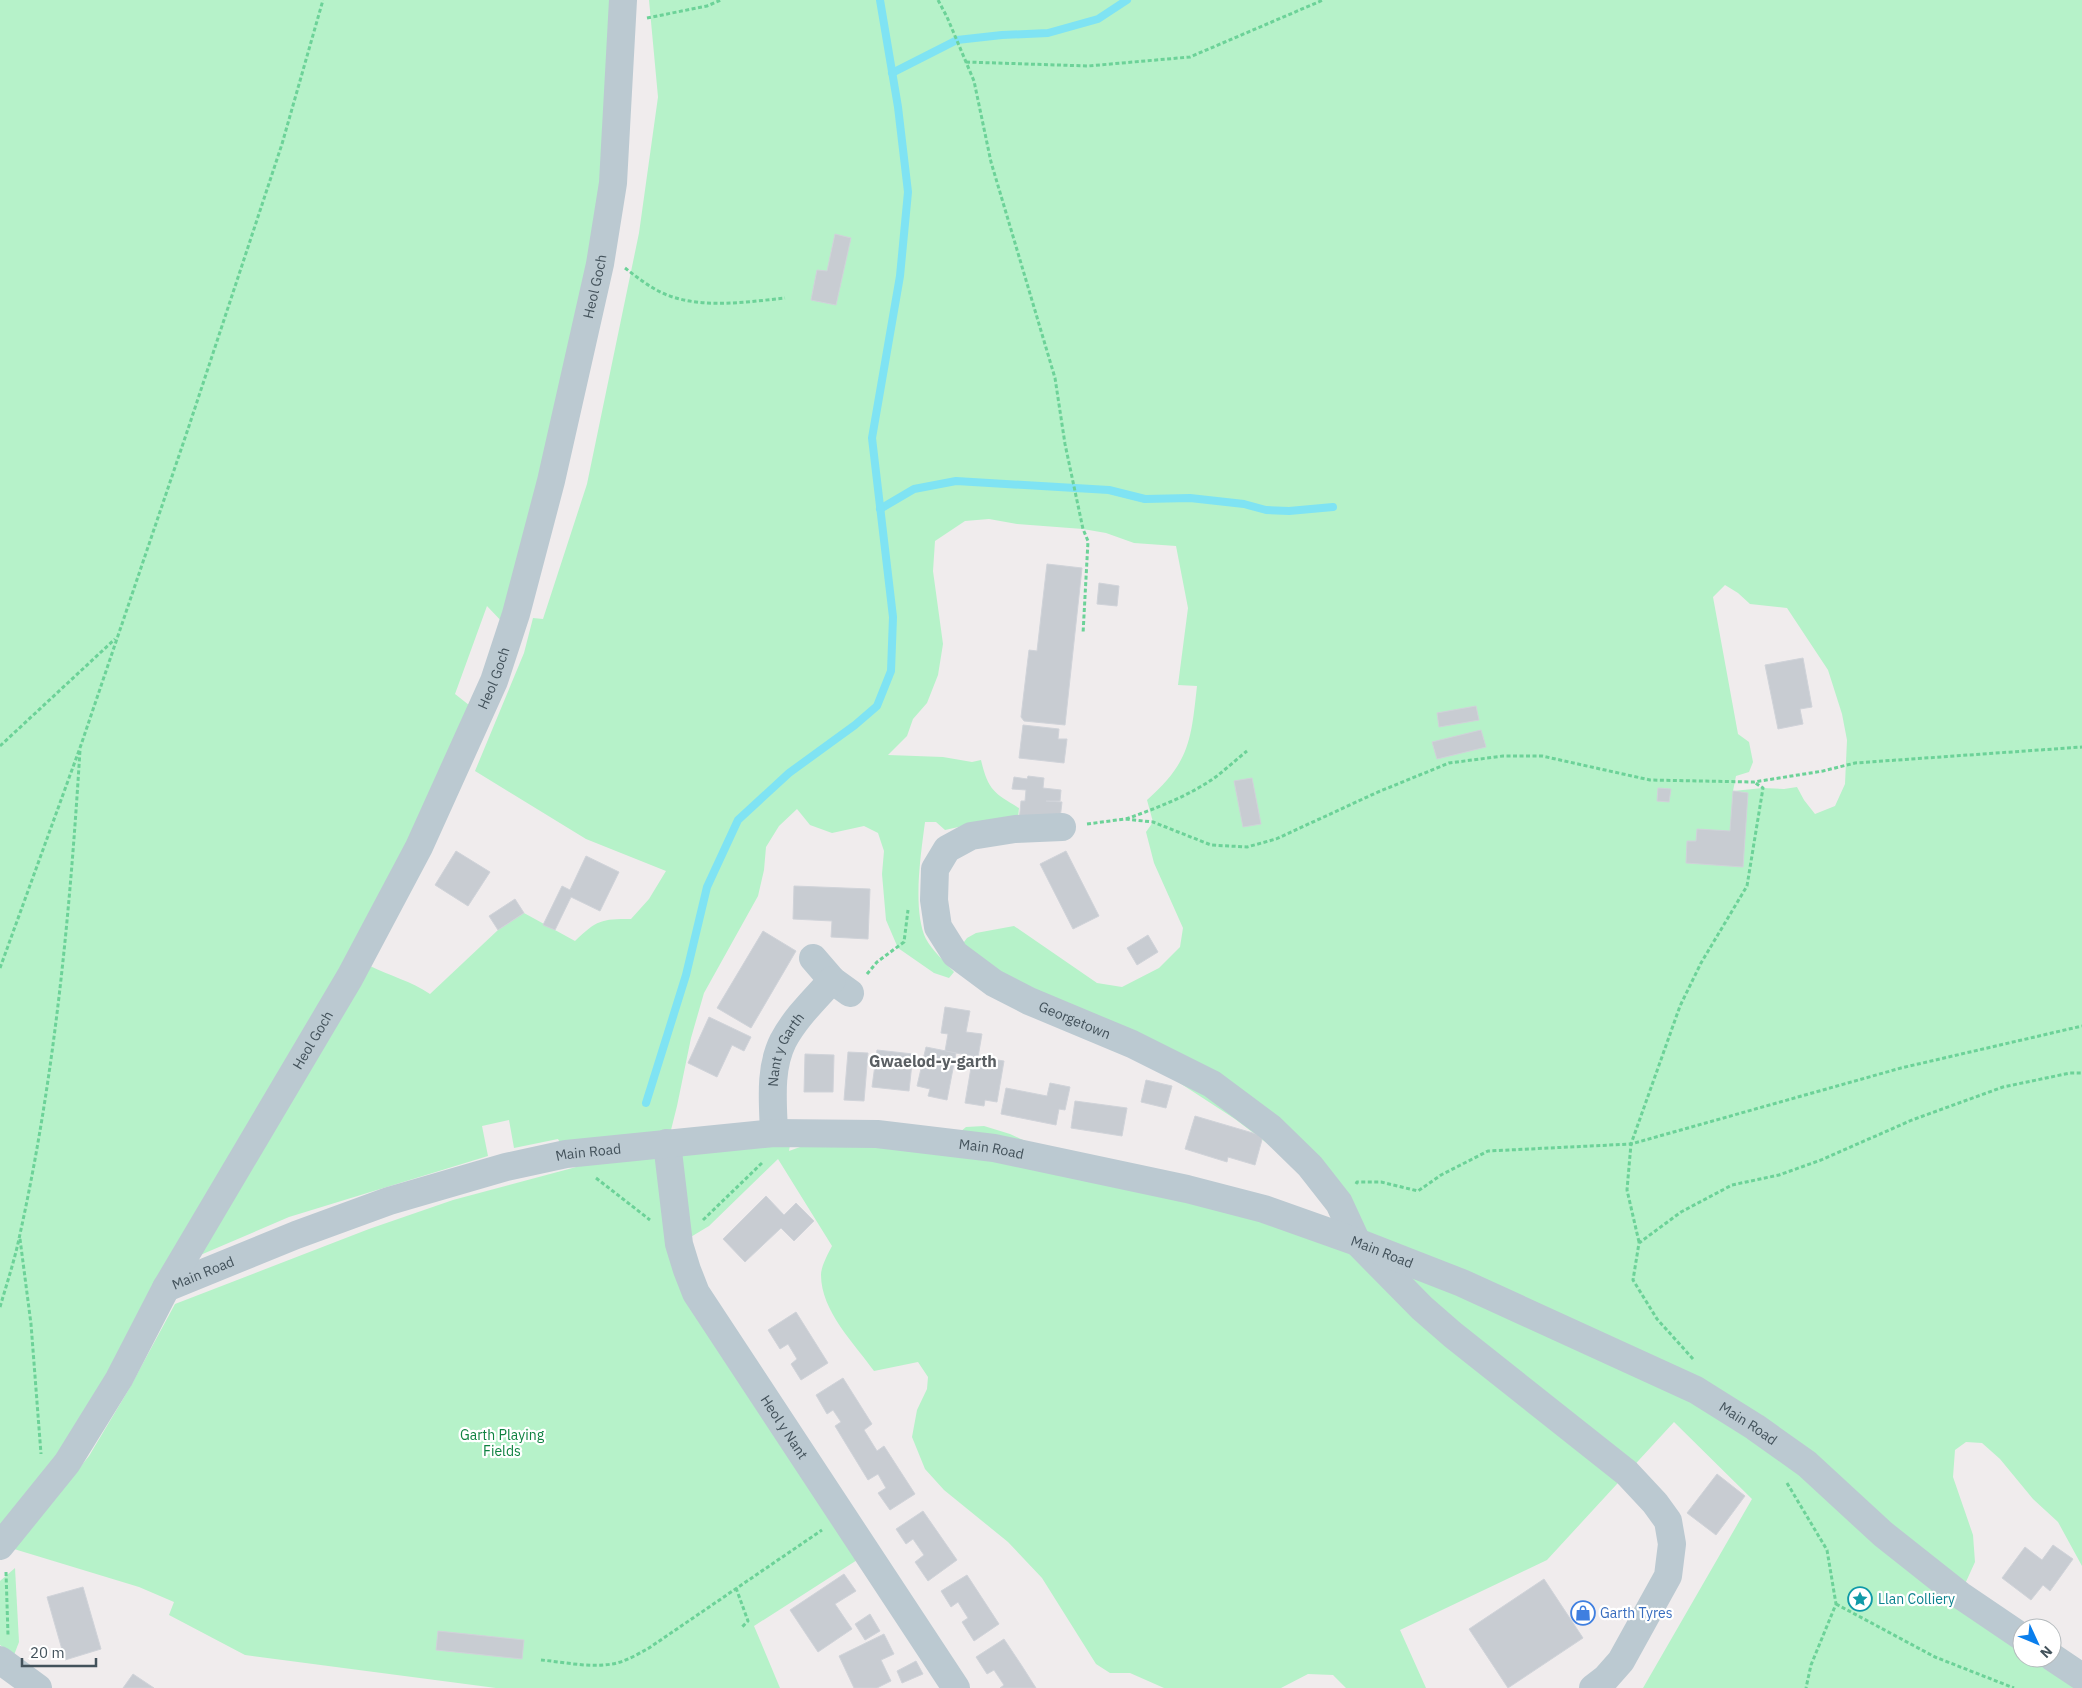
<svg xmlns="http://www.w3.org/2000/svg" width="2082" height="1688" font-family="'IBM Plex Sans',sans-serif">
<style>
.green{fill:#b6f2c9;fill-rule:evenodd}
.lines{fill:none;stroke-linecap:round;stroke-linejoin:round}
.stream{stroke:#7fe3f3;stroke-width:8}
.building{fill:#c8ccd2;stroke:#d0d3d9}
.path{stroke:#6cd298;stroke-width:3;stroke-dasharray:4 2.5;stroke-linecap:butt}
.minor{stroke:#bbc9d1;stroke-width:28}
.tertiary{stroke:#bbc9d1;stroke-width:28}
.labels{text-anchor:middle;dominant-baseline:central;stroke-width:4.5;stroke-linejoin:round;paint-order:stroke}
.street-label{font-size:14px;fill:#43525b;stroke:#fff}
.park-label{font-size:14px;fill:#0f8240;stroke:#fff}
.culture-label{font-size:14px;fill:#0d838f;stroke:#fff;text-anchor:start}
.shop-label{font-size:14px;fill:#366cbe;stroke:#fff;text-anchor:start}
.quarter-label{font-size:16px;font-weight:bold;fill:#595e62;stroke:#fff}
</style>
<rect width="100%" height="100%" fill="#f0eced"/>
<!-- green -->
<g class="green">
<path d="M0,0H616L609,165L506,626L487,606L455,694L474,709L432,810L93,1415L0,1538Z"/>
<path d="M649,0H2082V1566L2058,1522L2033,1499L2000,1459L1982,1443L1966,1442L1955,1450L1953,1477L1973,1535L1975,1562L1960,1595L2022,1637V1658H2052L2082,1688H1643L1752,1499L1674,1422L1547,1560L1400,1630L1426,1688H1346L1333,1675L1308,1674L1281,1688H1164L1130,1673H1110L1096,1664L1042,1578L1008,1542L944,1490L925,1469L912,1437L917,1410L927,1389L928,1377L918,1362L874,1371C854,1343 821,1311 821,1275C821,1266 828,1254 832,1246L778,1159L709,1226L679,1244L868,1553L754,1626L780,1688H496L245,1655L169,1615L174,1602L139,1587L14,1549L89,1456L129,1389L175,1304L369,1229L453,1200L580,1166L566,1154L558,1139L514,1148L509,1120L482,1126L488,1156L289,1217L198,1256L370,966C390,976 411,981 430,994L498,930L524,913L575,941C597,920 601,919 631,919L649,899L666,871L586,839L475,771L524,653L533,618L543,619L587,484L639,233L658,97ZM989,519L1017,524L1083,529L1106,533L1134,543L1176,546L1188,608L1178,685L1197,686C1191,740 1190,762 1147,800L1153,822L1146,832L1154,863L1183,928L1180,947L1159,968L1122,987L1097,983L1014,926L976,933L967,938L955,954L1169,1076L1235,1119L1296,1165L1356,1241L1073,1163L1010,1134L984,1126L966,1127L948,1142L873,1147H800L789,1151L792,1133L668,1142L677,1106L691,1038L704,993L758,896L764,870L766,847L779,826L797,809L810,825L832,833L864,826L878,833L884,851L882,874L886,920L898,948L934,973L949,978L954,972C945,962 932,950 926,939C912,910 921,853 925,822H936L945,830L981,822L1018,818L1019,808C994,793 988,790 981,760L972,762L943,757L888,755L907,736L913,719L927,703L938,675L943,644L933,571L935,541L965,521ZM1725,585L1738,593L1750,604L1787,608L1828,670L1842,714L1847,740L1845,784L1835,806L1815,814L1804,800L1797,787L1784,789L1763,788L1733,791L1736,776L1749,772L1753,762L1749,742L1738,734L1713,597Z"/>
<path d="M15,1568L19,1642L14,1655L0,1645V1581Z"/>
</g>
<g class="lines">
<!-- stream -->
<g class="stream">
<path d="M892,73L957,40L1002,35L1048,33L1098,19L1127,0"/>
<path d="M880,509L914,489L956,481L1109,490L1145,499L1190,498L1244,504L1266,510L1289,511L1333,507"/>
<path d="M646,1103L686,975L707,887L738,820L789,773L855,725L877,706L891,671L893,617L872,438L900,276L908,192L898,107L880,0"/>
</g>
</g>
<!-- building -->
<g class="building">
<path d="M835,234L851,238L836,305L811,300L817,270L827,271Z"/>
<path d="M1047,564L1082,568L1065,725L1024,721L1021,717L1029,650L1037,651Z"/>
<path d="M1099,583L1119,586L1117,606L1097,604Z"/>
<path d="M1803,658L1812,707L1800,709L1803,724L1778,729L1765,665Z"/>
<path d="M1476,706L1479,720L1439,727L1437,713Z"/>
<path d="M1023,725L1059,729L1058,739H1067L1064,763L1019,758Z"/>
<path d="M1481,730L1486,747L1437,759L1432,742Z"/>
<path d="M1028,776L1044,778L1043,788L1061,790L1060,801H1046L1062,802L1060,819L1019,822L1021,801H1025L1026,790L1012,789L1014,777L1027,779Z"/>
<path d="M1252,778L1261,824L1243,827L1234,781Z"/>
<path d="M1658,788L1671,789L1669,802L1657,801Z"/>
<path d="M1733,791L1748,793L1743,867L1686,863L1687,841H1696L1697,829L1730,831Z"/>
<path d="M456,851L490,872L468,906L435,885Z"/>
<path d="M1066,851L1099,916L1073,929L1040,864Z"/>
<path d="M586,856L619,872L600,911L571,897L555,930L543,925L562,886L570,890Z"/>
<path d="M794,886L870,889L868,939L831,937L832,921L793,919Z"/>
<path d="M515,899L524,913L498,930L489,916Z"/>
<path d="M763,931L796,951L751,1028L717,1008Z"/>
<path d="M1148,935L1158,952L1137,965L1127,948Z"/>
<path d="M945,1007L970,1011L966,1032L982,1034L978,1057L945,1051L948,1034L941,1033Z"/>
<path d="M709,1017L751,1037L744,1051L732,1045L717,1077L688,1063Z"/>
<path d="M926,1047L956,1053L947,1100L928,1096L930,1089L917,1086Z"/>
<path d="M877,1050L913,1054L909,1091L872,1087Z"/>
<path d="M848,1052L868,1053L864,1101L844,1100Z"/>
<path d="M805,1054L834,1055L833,1092H804Z"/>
<path d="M973,1056L1004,1061L997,1102L985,1100L984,1106L965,1103Z"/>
<path d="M1146,1080L1172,1086L1166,1108L1141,1102Z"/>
<path d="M1050,1083L1070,1087L1065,1110L1059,1109L1056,1125L1001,1114L1006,1088L1047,1096Z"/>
<path d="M1075,1101L1127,1108L1122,1136L1071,1128Z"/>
<path d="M1195,1116L1263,1136L1255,1165L1228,1157L1227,1162L1185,1149Z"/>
<path d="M766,1196L784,1215L796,1203L814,1221L794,1241L781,1228L745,1262L723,1239Z"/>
<path d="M796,1312L828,1363L801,1380L791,1364L797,1359L788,1344L780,1349L768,1330Z"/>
<path d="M843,1378L872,1424L864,1430L877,1451L884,1446L915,1494L890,1510L878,1493L886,1488L878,1474L868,1480L835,1426L841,1422L833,1410L827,1414L816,1395Z"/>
<path d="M1717,1474L1745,1496L1716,1535L1687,1513Z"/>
<path d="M923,1511L957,1560L928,1581L915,1562L924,1555L913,1539L906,1544L896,1529Z"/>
<path d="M2053,1545L2073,1559L2050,1591L2043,1585L2031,1600L2002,1578L2025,1547L2042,1560Z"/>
<path d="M844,1574L856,1591L835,1604L852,1629L818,1652L790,1610Z"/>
<path d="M967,1575L999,1624L974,1641L962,1622L968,1618L958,1602L951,1607L941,1591Z"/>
<path d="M1544,1579L1583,1638L1508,1688L1469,1629Z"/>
<path d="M83,1587L101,1649L65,1660L47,1597Z"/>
<path d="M870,1614L880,1631L865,1640L855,1624Z"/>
<path d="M438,1631L524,1640L522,1659L436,1650Z"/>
<path d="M884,1634L894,1654L881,1660L891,1681L877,1688H854L839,1656Z"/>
<path d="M1004,1639L1022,1666L1036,1688H1000L1004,1685L994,1670L987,1674L976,1657Z"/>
<path d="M916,1661L923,1674L902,1683L897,1671Z"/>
<path d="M133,1674L154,1688H123Z"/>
</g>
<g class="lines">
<!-- path -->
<g class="path">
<path d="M938,0L947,17L974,81L991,162L1055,378L1065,444L1083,529L1088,541L1083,634"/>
<path d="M647,18L707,6L721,0"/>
<path d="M966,62L1088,66L1190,57L1323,0"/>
<path d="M625,268C638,278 652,289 667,295C704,309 746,302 785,298"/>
<path d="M0,746L115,639"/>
<path d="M1126,819C1157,808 1191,795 1217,776C1227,768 1237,759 1247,751"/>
<path d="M1087,824L1125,819L1153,822L1211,845L1247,847L1276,839L1378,792L1449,763L1503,756H1542L1650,780L1754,782L1823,771L1855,763L2082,747"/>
<path d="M0,968L81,745L189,426L282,144L323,0"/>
<path d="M867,974L877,962L904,942L908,910"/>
<path d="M596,1178L650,1220"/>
<path d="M1356,1184L1357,1182H1381L1418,1191L1441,1175L1488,1151L1631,1144L1901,1068L2082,1026"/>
<path d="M703,1220L763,1162"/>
<path d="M20,1239L31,1324L41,1454"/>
<path d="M1639,1242L1627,1190L1631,1144L1680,1006L1701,963L1747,886L1763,788L1754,782"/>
<path d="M0,1307C7,1283 15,1259 20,1234C55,1075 70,913 80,750"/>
<path d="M1693,1359L1657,1319L1633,1280L1639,1243L1681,1212L1732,1185L1779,1175L1821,1160L1912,1120L2003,1087L2070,1073H2082"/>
<path d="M1787,1483L1827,1550L1836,1604L1811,1665L1806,1688"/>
<path d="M6,1572L8,1635"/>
<path d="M736,1588L748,1621L741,1628"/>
<path d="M1836,1604L1935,1657L2014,1688"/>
<path d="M541,1660C564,1662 589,1668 612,1664C625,1662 638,1654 649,1648L822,1530"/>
</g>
<!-- minor -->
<g class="minor">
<path id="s1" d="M1062,827L1015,829L971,836L947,849L935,869L934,900L938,927L955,954L994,983L1029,1001L1132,1044L1212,1084L1271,1128L1310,1166L1339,1203L1357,1242L1422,1308L1453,1335L1627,1473L1655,1503L1668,1521L1672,1544L1668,1576L1621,1661L1606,1678L1593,1688"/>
<path d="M813,958L832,980L850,993"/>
<path id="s2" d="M774,1133C773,1103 769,1069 783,1041C795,1018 815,999 832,980"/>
<path id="s3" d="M667,1143L679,1244L687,1270L696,1293L956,1688"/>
<path id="s4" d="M166,1288L296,1235L389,1201L506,1167L566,1154L774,1133L877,1134L994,1148L1187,1189L1264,1209L1357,1242L1462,1283L1696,1390L1755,1427L1807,1464L1883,1534L1960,1595L2022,1637"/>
<path d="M2052,1657L2082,1677"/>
<path d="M0,1660L38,1688"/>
</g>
<!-- tertiary -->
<path class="tertiary" id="s5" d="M0,1546L67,1463L119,1379L166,1288L350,977L419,847L494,681L516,614L551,481L600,264L613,183L623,0"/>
</g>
<!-- icons -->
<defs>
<g id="sight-ring" transform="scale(1.25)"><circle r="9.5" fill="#fff" stroke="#0f9aa8" stroke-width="1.5"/><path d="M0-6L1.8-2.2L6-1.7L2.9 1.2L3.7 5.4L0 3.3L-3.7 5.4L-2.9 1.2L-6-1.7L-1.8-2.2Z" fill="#0f9aa8"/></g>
<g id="shop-ring" transform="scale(1.25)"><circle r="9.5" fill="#fff" stroke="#3f7fe0" stroke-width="1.5"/><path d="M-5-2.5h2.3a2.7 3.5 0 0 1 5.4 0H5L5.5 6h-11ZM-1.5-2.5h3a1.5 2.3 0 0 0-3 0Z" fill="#3f7fe0"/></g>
</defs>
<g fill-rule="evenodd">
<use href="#sight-ring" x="1860" y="1599"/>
<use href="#shop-ring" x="1583" y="1613"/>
</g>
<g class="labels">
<!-- street labels -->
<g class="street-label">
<text stroke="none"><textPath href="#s5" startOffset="1406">Heol Goch</textPath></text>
<text stroke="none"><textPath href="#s5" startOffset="1001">Heol Goch</textPath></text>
<text stroke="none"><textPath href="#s1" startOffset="370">Georgetown</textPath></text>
<text stroke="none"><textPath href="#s5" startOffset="596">Heol Goch</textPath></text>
<text stroke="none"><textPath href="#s2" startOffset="86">Nant y Garth</textPath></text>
<text stroke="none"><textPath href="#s4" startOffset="850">Main Road</textPath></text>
<text stroke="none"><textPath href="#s4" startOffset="445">Main Road</textPath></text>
<text stroke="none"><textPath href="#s4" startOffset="1255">Main Road</textPath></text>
<text stroke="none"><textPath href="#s4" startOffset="40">Main Road</textPath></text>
<text stroke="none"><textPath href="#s4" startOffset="1660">Main Road</textPath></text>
<text stroke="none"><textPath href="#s3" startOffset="314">Heol y Nant</textPath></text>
</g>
<!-- park labels -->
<g class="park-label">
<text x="502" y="1435">Garth Playing<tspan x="502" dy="16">Fields</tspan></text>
</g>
<!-- culture labels -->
<g class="culture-label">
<text x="1878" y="1599">Llan Colliery</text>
</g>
<!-- shop labels -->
<g class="shop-label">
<text x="1600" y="1613">Garth Tyres</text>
</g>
<!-- quarter labels -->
<g class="quarter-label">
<text x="933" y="1061">Gwaelod-y-garth</text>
</g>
</g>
<!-- north arrow -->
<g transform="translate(2037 1643) rotate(134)"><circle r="24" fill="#ffffff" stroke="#b4babd"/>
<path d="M0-4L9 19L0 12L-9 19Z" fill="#0a7eec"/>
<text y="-8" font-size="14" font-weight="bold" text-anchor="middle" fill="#43525b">N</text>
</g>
<!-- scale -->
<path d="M22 1658v8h74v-8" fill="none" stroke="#43525b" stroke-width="2.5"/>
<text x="30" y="1658" font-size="15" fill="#43525b" stroke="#ffffff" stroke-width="4" paint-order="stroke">20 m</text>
</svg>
